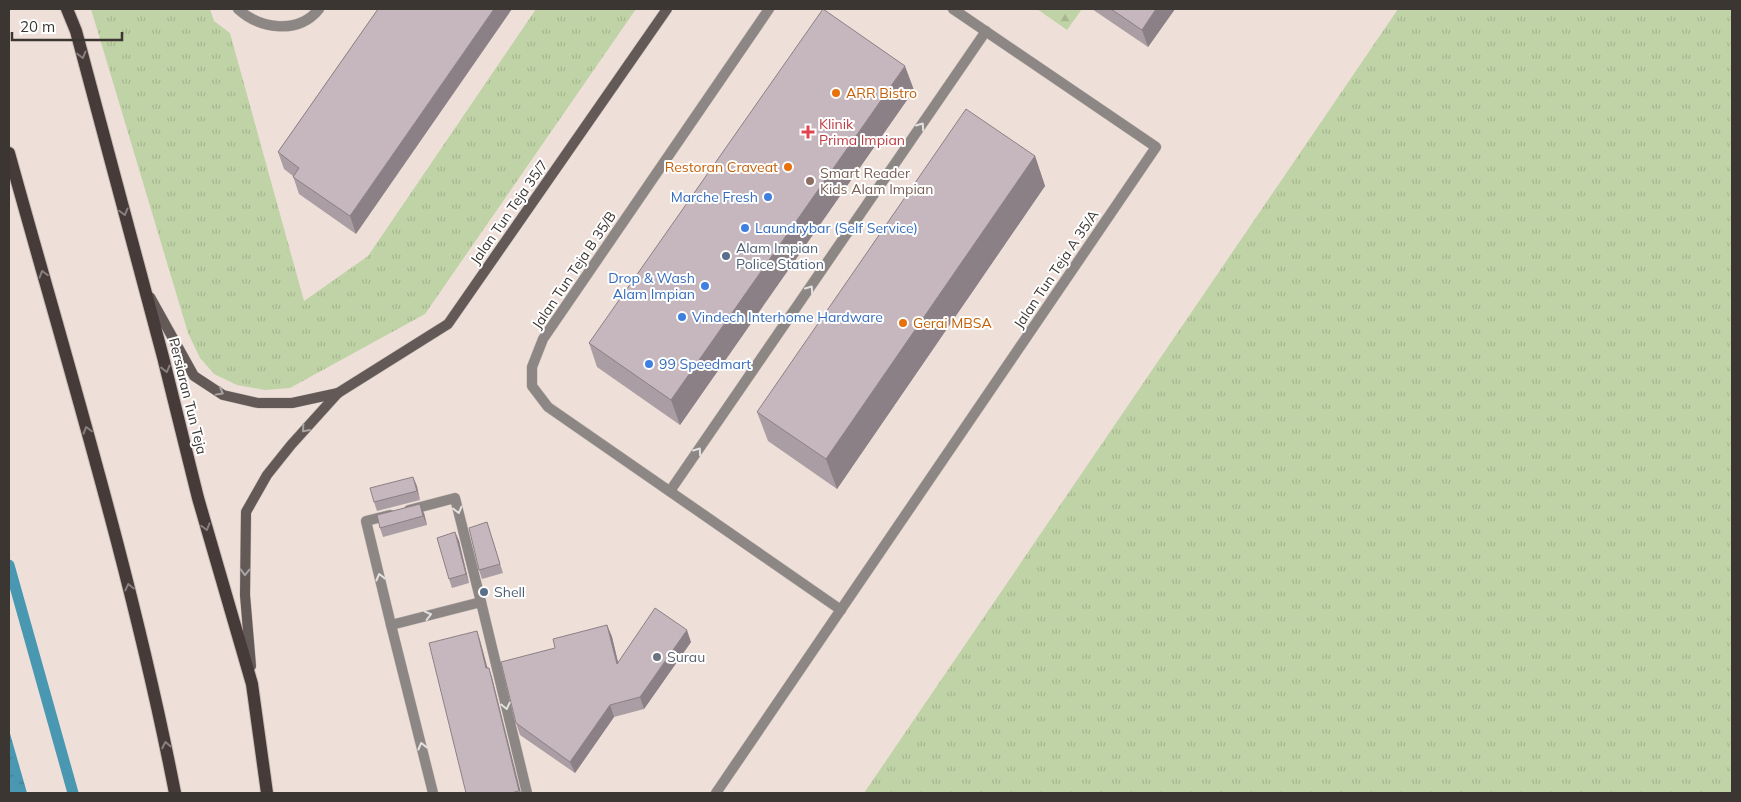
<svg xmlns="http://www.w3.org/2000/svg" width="1741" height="802" font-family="Mulish,sans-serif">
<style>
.grass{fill:url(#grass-tufts)}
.forest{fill:url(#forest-firs)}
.water{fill:url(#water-ripples)}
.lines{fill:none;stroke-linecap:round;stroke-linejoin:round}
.stream{stroke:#4a97b1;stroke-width:11}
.lane-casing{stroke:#cabeb8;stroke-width:11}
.street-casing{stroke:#cabeb8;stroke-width:11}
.secondary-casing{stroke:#cabeb8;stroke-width:11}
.primary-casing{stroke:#cabeb8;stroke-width:14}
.lane{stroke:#8c8684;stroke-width:10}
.street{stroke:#8c8684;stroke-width:10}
.secondary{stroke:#635a58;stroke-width:10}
.primary{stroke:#463b39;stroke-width:12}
.wall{fill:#aa9da3}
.shaded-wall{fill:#8b8085}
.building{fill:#c6b7be;stroke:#8b8085}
.oneway{stroke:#87807e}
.oneway2{stroke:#e2e1e0}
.oneway3{stroke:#a9a4a3}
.food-dot{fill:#e8710a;stroke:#fff;stroke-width:2}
.health-dot{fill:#e0444e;stroke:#fff;stroke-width:2}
.education-dot{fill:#8d6e63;stroke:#fff;stroke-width:2}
.shop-dot{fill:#3f7fe0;stroke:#fff;stroke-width:2}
.service-dot{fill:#5c6f8a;stroke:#fff;stroke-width:2}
.worship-dot{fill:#6b7280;stroke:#fff;stroke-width:2}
.labels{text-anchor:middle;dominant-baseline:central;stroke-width:4;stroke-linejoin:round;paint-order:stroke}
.food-label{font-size:14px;fill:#c56008;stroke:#fff;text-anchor:start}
.health-label{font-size:14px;fill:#be3a42;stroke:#fff;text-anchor:start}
.education-label{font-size:14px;fill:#785e54;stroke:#fff;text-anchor:start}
.shop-label{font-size:14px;fill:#366cbe;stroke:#fff;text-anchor:start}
.street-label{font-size:14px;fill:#3c3633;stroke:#fff}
.service-label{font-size:14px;fill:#4e5e75;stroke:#fff;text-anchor:start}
.worship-label{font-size:14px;fill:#5b616d;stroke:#fff;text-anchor:start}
</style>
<defs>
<pattern id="grass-tufts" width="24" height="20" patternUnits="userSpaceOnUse" patternTransform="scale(1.25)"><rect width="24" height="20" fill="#c0d3a6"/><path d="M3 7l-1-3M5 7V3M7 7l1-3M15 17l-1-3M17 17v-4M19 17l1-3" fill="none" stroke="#a6b68f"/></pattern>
<pattern id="forest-firs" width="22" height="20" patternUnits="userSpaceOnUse" patternTransform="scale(1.25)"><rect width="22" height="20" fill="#c0d3a6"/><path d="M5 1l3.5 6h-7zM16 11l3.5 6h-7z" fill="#a6b68f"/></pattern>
<pattern id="water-ripples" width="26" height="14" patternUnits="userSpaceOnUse" patternTransform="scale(1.25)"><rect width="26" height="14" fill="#4a97b1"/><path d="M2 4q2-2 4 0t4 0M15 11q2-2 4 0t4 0" fill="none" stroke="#3f7c91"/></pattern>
</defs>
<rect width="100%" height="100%" fill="#eee0d9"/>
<!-- grass -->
<g class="grass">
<path d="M91,9H210L214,21L230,33L304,301L368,256L536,9H636L425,314L290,388L265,390L237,385L214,374L200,358L188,333Z"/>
<path d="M1398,9H1732V793H864Z"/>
</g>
<!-- forest -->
<path class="forest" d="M1037,9H1082L1067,30Z"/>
<!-- water -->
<path class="water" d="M9,730L27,793H9Z"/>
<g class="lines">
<!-- stream -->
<path class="stream" d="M9,565L73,793"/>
<!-- lane casing -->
<g class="lane-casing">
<g id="lane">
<path d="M670,491L986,31"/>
<path d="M409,510L455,498L481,602"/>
<path d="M390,515L366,521L391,625"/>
<path d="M433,793L391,625L481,602L527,793"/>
</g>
</g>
<!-- street casing -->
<g class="street-casing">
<g id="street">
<path d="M238,9C260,29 298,35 319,9"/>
<path d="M769,9L543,339L532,367V386L548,407L841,610"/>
<path d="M716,793L1156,147L953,9"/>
</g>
</g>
<!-- secondary casing -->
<g class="secondary-casing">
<g id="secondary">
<path d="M150,297L194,376L223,395L258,403H292L338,393"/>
<path d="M251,666L245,595L246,512L267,475L291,445L338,393L448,324L667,9"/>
</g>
</g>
<!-- primary casing -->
<g class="primary-casing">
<g id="primary">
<path d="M67,9L76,31L163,357L198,498L252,684L267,793"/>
<path d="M9,153C68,366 133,577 175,793"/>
</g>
</g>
<!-- lane -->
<use href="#lane" class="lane"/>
<!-- street -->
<use href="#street" class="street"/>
<!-- secondary -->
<use href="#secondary" class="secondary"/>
<!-- primary -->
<use href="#primary" class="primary"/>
</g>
<!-- wall -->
<g class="wall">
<path d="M378,9L356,234L299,194L293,176L284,169L278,152Z"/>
<path d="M1092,9H1175L1148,47Z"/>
<path d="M914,90L680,425L597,367L589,343Z"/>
<path d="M1035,156L1045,186L837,489L768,441L757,412Z"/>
<path d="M413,477L420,500L377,511L374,502Z"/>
<path d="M424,513L427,525L383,537L380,528Z"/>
<path d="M487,522L503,573L482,579L479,570Z"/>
<path d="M455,532L459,541L469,583L452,588L449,579Z"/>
<path d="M607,625L612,637L618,662L691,642L644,709L614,717L575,773L520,735L516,723L555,648Z"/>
</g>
<!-- shaded-wall -->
<g class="shaded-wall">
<path d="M494,9H512L356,234L350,216Z"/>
<path d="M1156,9H1175L1148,47L1142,30Z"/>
<path d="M905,66L914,90L680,425L671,400Z"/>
<path d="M1035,156L1045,186L837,489L826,459Z"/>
<path d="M413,477L417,486L420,500L417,491Z"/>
<path d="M420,504L424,513L427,525L423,516Z"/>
<path d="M455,532L459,541L469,583L466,574Z"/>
<path d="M607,625L612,637L621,675L617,664Z"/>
<path d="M687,630L691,642L644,709L640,697Z"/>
<path d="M477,631L480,640L490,677L486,668Z"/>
<path d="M489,668L492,677L521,793H520L519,791Z"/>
<path d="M610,705L614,717L575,773L570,762Z"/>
</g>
<!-- building -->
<g class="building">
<path d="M378,9H494L350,216L293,177L299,168L278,152Z"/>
<path d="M823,9L905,66L671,400L589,343Z"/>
<path d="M1111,9H1156L1142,30Z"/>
<path d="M966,109L1035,156L826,459L757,412Z"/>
<path d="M413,477L417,491L374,502L370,488Z"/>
<path d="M420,504L423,516L380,528L377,515Z"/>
<path d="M487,522L500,564L479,570L469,528Z"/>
<path d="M455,532L466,574L449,579L437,538Z"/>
<path d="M655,608L687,630L640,697L610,705L570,762L516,723L501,662L555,648L553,639L607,625L617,664Z"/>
<path d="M477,631L486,668H489L519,791L511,793H466L429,643Z"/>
</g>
<!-- one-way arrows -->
<defs><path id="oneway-chevron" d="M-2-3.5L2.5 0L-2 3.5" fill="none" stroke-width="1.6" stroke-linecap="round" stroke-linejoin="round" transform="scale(1.25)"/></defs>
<g class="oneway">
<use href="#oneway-chevron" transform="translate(82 55) rotate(75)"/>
<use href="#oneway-chevron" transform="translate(124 212) rotate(75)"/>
<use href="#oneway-chevron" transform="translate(43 274) rotate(-106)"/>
<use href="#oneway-chevron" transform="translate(166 369) rotate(76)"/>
<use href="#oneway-chevron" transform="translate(87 430) rotate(-106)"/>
<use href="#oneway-chevron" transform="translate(206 527) rotate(74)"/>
<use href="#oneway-chevron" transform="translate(129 587) rotate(-103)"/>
<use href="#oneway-chevron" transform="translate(166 745) rotate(-101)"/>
</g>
<g class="oneway2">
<use href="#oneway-chevron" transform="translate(921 126) rotate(-55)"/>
<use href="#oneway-chevron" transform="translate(810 289) rotate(-55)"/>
<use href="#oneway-chevron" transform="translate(698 451) rotate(-55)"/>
<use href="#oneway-chevron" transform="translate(458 510) rotate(76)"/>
<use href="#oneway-chevron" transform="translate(380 577) rotate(-104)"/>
<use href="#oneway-chevron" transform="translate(428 615) rotate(-14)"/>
<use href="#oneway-chevron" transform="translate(506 706) rotate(77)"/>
<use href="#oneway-chevron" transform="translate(422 746) rotate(-104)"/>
</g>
<g class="oneway3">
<use href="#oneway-chevron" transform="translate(220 392) rotate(29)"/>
<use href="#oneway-chevron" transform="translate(305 429) rotate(132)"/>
<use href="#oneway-chevron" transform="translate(245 572) rotate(91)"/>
</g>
<!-- markers -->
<g class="food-dot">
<circle cx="836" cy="93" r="5"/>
<circle cx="788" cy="167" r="5"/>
<circle cx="903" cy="323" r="5"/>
</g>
<path class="health-dot" d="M805.5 124.5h5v5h5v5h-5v5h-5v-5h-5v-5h5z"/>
<circle class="education-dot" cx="810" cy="181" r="5"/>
<g class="shop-dot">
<circle cx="768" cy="197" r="5"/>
<circle cx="745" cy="228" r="5"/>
<circle cx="705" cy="286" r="5"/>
<circle cx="682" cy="317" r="5"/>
<circle cx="649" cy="364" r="5"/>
</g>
<g class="service-dot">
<circle cx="726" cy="256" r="5"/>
<circle cx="484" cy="592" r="5"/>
</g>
<circle class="worship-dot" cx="657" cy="657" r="5"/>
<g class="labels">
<!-- food labels -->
<g class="food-label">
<text x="846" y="93">ARR Bistro</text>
<text x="778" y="167" text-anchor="end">Restoran Craveat</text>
<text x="913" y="323">Gerai MBSA</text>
</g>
<!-- health labels -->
<g class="health-label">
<text x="819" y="124">Klinik<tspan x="819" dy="16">Prima Impian</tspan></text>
</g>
<!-- education labels -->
<g class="education-label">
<text x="820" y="173">Smart Reader<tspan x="820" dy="16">Kids Alam Impian</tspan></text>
</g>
<!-- shop labels -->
<g class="shop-label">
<text x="758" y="197" text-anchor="end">Marche Fresh</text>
<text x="755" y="228">Laundrybar (Self Service)</text>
<text x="695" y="278" text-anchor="end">Drop &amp; Wash<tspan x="695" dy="16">Alam Impian</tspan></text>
<text x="692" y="317">Vindech Interhome Hardware</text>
<text x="659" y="364">99 Speedmart</text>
</g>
<!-- street labels -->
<g class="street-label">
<text transform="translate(509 212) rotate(-55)">Jalan Tun Teja 35/7</text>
<text transform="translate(1056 269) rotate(-56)">Jalan Tun Teja A 35/A</text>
<text transform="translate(574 270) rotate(-56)">Jalan Tun Teja B 35/B</text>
<text transform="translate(188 396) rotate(76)">Persiaran Tun Teja</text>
</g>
<!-- service labels -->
<g class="service-label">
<text x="736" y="248">Alam Impian<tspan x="736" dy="16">Police Station</tspan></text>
<text x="494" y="592">Shell</text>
</g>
<!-- worship labels -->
<g class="worship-label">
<text x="667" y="657">Surau</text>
</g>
</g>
<!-- border -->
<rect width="1741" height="802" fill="none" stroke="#3c3633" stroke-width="20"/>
<!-- scale -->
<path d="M12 32v8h110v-8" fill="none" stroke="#3c3633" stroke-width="2.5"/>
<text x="20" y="32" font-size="15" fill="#3c3633" stroke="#ffffff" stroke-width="4" paint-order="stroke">20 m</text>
</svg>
